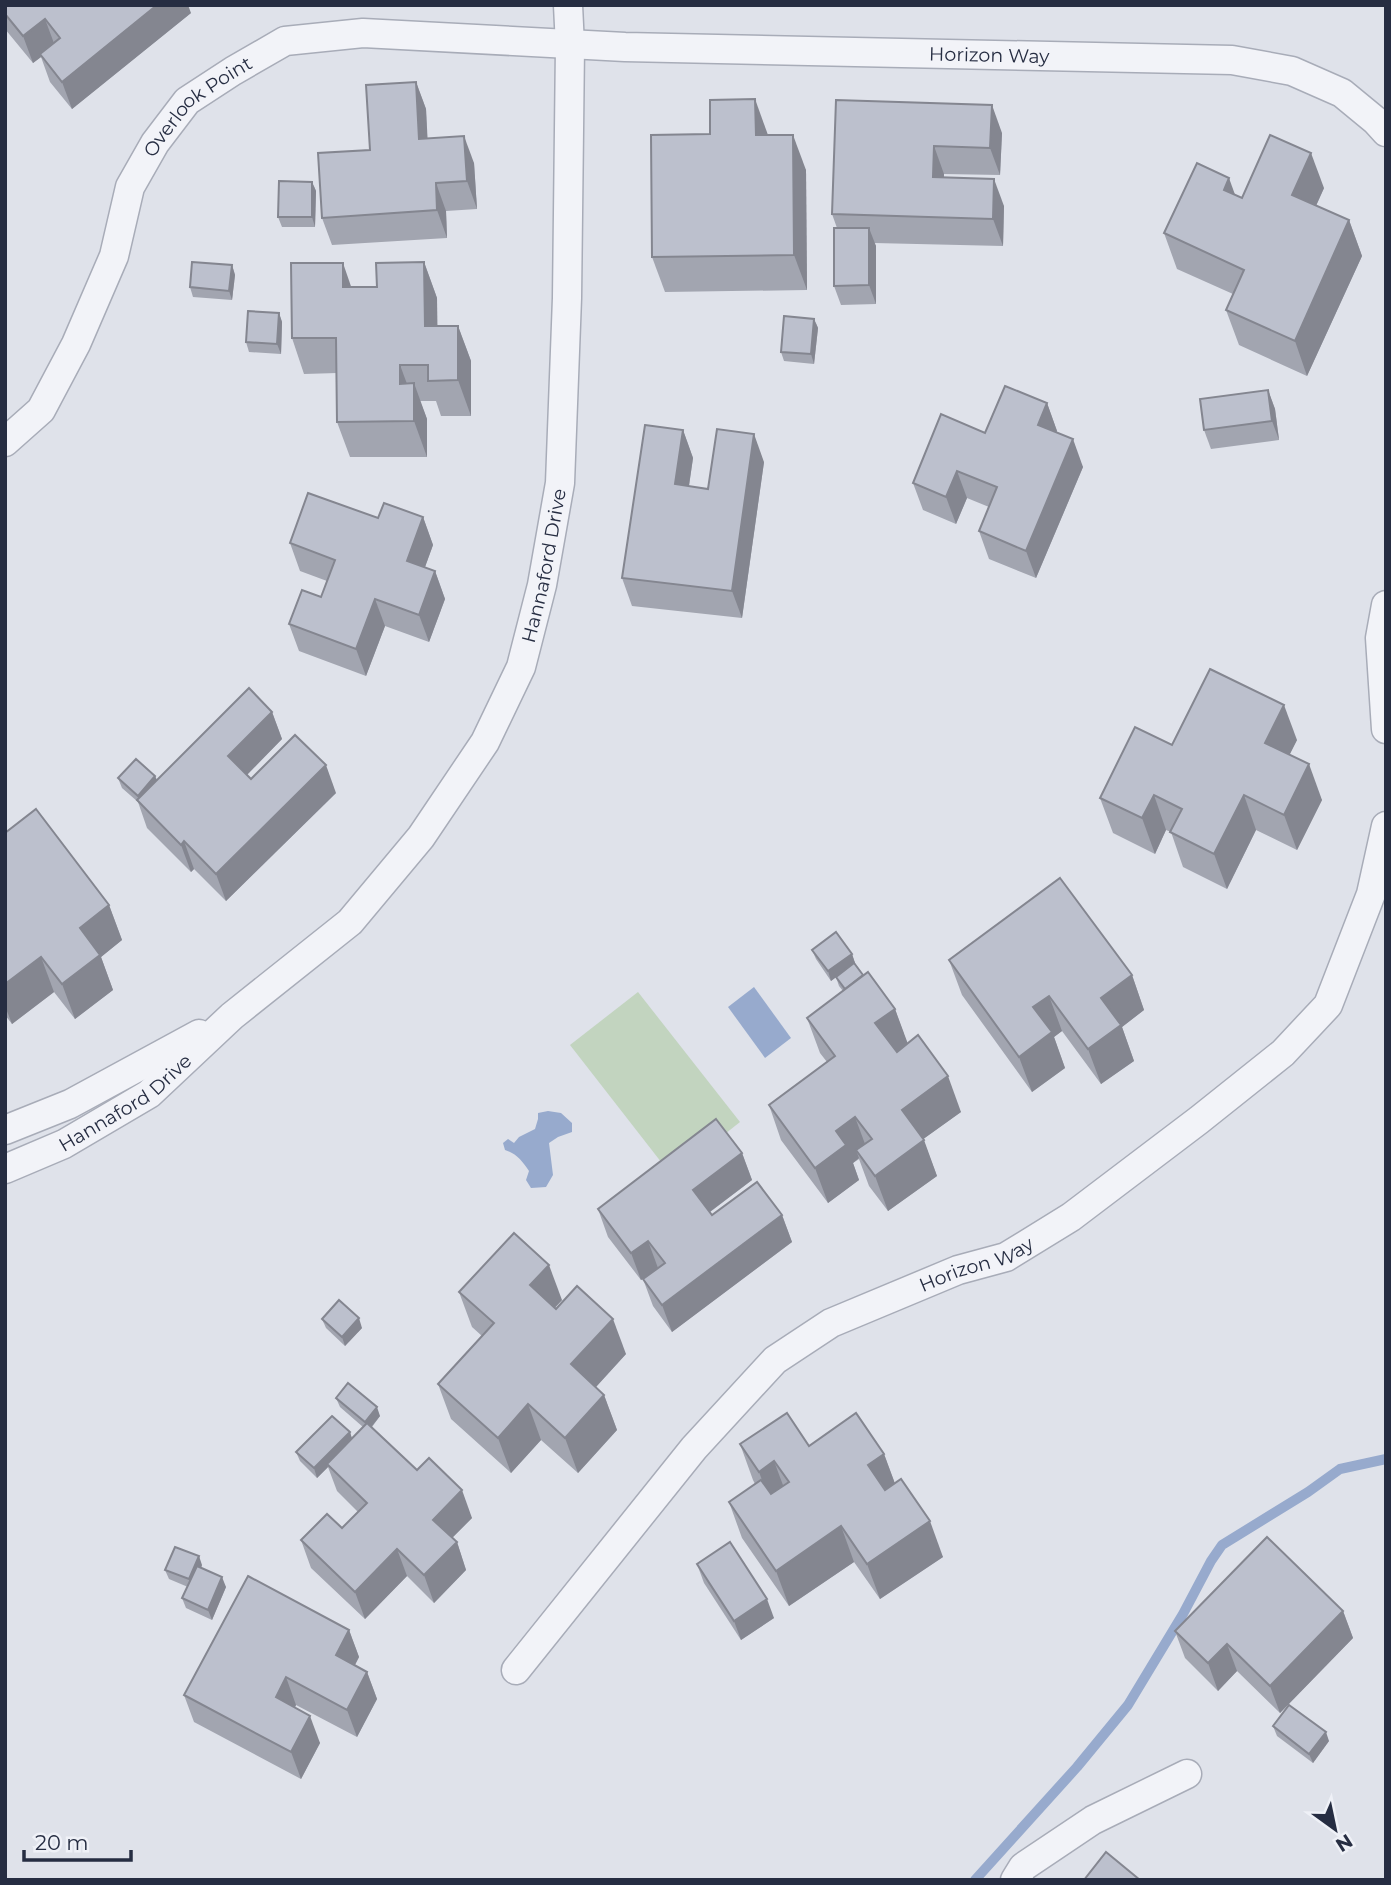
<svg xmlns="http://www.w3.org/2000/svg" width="1391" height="1885" font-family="Montserrat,sans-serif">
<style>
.green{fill:#c2d4bf}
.water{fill:#97aacd}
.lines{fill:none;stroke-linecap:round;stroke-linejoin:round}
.stream{stroke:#97aacd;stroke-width:10}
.minor-casing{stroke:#a8acb8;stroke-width:31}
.minor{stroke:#f2f3f8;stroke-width:28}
.wall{fill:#a2a5b0}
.shaded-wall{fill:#848690}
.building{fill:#bcc0cd;stroke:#848690;stroke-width:2}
.labels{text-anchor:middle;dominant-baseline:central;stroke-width:5;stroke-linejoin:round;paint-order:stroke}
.street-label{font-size:19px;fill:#262d42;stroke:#eff1f7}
</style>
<rect width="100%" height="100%" fill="#dfe2ea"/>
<!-- green -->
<path class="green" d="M638,992L740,1122L672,1176L570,1045Z"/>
<!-- water -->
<g class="water">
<path d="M754,987L791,1038L765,1058L728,1007Z"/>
<path d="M548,1111L561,1113L572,1123V1132L558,1137L549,1143L553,1175L546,1187L531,1188L526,1180L529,1171C522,1161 517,1154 505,1150L503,1143L508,1139L514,1143L519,1137L535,1129L538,1119V1113Z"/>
</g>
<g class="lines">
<!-- stream -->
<path class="stream" d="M975,1880L1077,1767L1128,1705L1183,1614L1211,1561L1222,1545L1308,1492L1340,1469L1386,1459"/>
<!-- minor casing -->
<g class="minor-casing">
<g id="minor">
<path id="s1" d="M5,442L41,410L76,344L114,256L130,187L155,143L187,101L233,71L285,41L363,33L625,47L1232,60L1292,71L1342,93L1376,121L1386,132"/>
<path d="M1386,605L1380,638L1386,729"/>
<path d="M5,1130L70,1104L199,1034"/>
<path id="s2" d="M5,1169L64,1144L149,1094L232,1016L350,922L421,837L485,742L521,667L542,585L560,483L567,298L570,46L568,5"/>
<path id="s3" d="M516,1670L694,1448L775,1360L831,1323L958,1270L1006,1257L1071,1217L1199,1120L1283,1053L1328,1005L1371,894L1386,826"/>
<path d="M1015,1880L1023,1867L1093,1820L1187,1774"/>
</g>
</g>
<!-- minor -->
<use href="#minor" class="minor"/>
</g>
<!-- wall -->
<g class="wall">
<path d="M5,5L191,13L72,109L50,82L41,57L33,63L5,29Z"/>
<path d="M416,82L426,109L427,138L474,163L477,209L446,211L447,238L332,245L322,218Z"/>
<path d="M836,100L1002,133L1000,175L944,174V178L1004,206L1003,246L874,243L876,246V304L841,305L834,286L837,228L832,214Z"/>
<path d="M768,135L806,170L807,290L665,292L652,257Z"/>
<path d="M312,182L316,191L315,227H282L278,217Z"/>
<path d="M1324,188L1316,206L1349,220L1362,256L1307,376L1239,345L1226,310L1233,294L1177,269L1164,233L1236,195L1242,198Z"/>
<path d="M424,262L437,298V326H458L471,361V416H441L436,401H420L427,419V457H350L337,422V373L304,374L292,338L352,287H377Z"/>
<path d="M232,265L235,275L232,300L193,297L190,287Z"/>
<path d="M279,313L282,322L281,354L249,352L246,342Z"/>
<path d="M814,319L818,328L814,364L784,361L781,352Z"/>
<path d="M1268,390L1275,409L1279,440L1211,449L1204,430Z"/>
<path d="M1047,403L1057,431L1056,432L1083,467L1036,578L989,559L979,531L989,507L967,498L956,524L923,510L913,483L985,433Z"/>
<path d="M683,430L693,458L689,486L708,489L764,462L742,618L632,606L622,578Z"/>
<path d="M423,517L433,545L425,567L435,571L445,599L429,642L385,626L366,676L299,651L289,624L321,597L327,581L300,571L290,543L378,518Z"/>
<path d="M272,712L282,739L247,775L251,779L336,793L226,901L194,869L191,872L147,828L138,802L122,788L118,778L155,776L157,780Z"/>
<path d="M1297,740L1289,755L1322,800L1297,850L1256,830L1227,889L1183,867L1171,832L1166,830L1155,854L1113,833L1100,798L1172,745Z"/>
<path d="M5,833L109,905L122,940L101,957L113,990L75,1019L54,992L12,1024L5,1015Z"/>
<path d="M812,950L852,954L855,963L863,975L895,1009L907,1043L961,1112L923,1139L937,1176L888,1211L869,1186L859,1159L853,1163L859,1180L828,1203L781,1140L769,1105L827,1062L820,1053L807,1018L843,991L839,986L836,977L831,981L816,959Z"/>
<path d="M949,960L1132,975L1144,1010L1122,1027L1134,1061L1101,1084L1062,1031L1054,1037L1065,1068L1032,1092L962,995Z"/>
<path d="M742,1153L752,1180L710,1212L712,1215H782L792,1242L672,1332L653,1306L643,1279L658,1268L641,1280L608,1237L598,1209Z"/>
<path d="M459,1292L562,1300L555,1308L626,1354L596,1387L604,1395L617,1430L578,1473L541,1440L511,1473L451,1419L438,1384L482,1336L472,1327Z"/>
<path d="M322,1319L362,1328L345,1346L326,1328Z"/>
<path d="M336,1398L380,1416L372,1427L417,1470L472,1518L452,1538L457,1542L466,1570L434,1603L407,1576L365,1619L311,1568L301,1540L342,1528L358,1512L337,1491L328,1467L317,1478L300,1461L296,1452L350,1432L352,1439L363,1427L340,1407Z"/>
<path d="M740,1444L809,1446L884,1454L895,1484L943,1557L880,1599L854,1562L789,1606L742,1538L729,1502L755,1484L753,1480Z"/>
<path d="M697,1564L774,1618L741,1640L704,1583Z"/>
<path d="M202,1565L201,1568L226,1587L212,1620L186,1608L182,1598L188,1587L169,1579L165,1570Z"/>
<path d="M1343,1611L1353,1638L1280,1713L1237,1671L1218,1691L1185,1658L1175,1631Z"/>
<path d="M349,1630L359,1657L355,1665L367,1672L377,1699L357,1737L296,1705L295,1707L320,1743L301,1779L194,1722L184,1695Z"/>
<path d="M1273,1726L1329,1741L1313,1763L1277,1736Z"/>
</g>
<!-- shaded-wall -->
<g class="shaded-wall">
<path d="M157,5H188L191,13L72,109L62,82Z"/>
<path d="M45,19L55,46L40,54L41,57L33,63L23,36Z"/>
<path d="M416,82L426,109L429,166L419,139Z"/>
<path d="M755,99L768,135H756Z"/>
<path d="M992,105L1002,133L1000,175L990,148Z"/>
<path d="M793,135L806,170L807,290L794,255Z"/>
<path d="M464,136L474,163L477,209L467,181Z"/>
<path d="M934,146L944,174L943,205L933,177Z"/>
<path d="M1311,153L1324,188L1305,230L1292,195Z"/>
<path d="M1229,178L1242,214L1224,190Z"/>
<path d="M994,179L1004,206L1003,246L993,219Z"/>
<path d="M312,182L316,191L315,227L312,217Z"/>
<path d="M436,183L446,211L447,238L437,210Z"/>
<path d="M1349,220L1362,256L1307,376L1295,341Z"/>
<path d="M869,228L876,246V304L869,285Z"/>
<path d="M424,262L437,298L438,361L425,326Z"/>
<path d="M343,263L355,298L343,287Z"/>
<path d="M232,265L235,275L232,300L229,291Z"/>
<path d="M279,313L282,322L281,354L277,344Z"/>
<path d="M814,319L818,328L814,364L811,354Z"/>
<path d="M458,326L471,361V416L458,380Z"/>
<path d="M400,365L413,400L400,384Z"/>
<path d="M414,383L427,419V457L414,421Z"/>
<path d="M1268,390L1275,409L1279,440L1272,421Z"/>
<path d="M1047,403L1057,431L1048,452L1038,425Z"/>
<path d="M683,430L693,458L685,512L675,484Z"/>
<path d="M754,434L764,462L742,618L732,591Z"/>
<path d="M1073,439L1083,467L1036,578L1026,551Z"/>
<path d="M957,471L967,498L956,524L946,497Z"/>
<path d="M423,517L433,545L417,589L407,561Z"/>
<path d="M435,571L445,599L429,642L419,615Z"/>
<path d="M375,599L385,626L366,676L356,649Z"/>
<path d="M1284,705L1297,740L1278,778L1265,743Z"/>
<path d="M272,712L282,739L238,784L228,756Z"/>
<path d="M1309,764L1322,800L1297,850L1284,815Z"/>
<path d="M326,765L336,793L226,901L216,874Z"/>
<path d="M155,776L159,785L141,805L138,796Z"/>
<path d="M1154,795L1166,830L1155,854L1142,818Z"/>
<path d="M1244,795L1256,830L1227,889L1214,854Z"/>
<path d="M184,841L194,869L191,872L181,845Z"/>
<path d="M109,905L122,940L101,957L113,990L75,1019L62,984L80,928Z"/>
<path d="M852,954L855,963L831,981L828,971Z"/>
<path d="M41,957L54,992L12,1024L5,1006V984Z"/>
<path d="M1132,975L1144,1010L1122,1027L1134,1061L1101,1084L1088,1049L1101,998Z"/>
<path d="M1049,996L1062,1031L1054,1037L1065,1068L1032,1092L1019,1057L1033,1007Z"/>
<path d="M895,1009L908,1044L888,1058L875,1023Z"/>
<path d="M948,1076L961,1112L915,1145L902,1110Z"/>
<path d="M855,1117L868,1152L856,1150L859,1158L853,1163L859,1180L828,1203L815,1168L836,1131Z"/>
<path d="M924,1140L937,1176L888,1211L875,1176Z"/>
<path d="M742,1153L752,1180L703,1217L693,1190Z"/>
<path d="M782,1215L792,1242L672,1332L662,1305Z"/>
<path d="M648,1241L658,1268L641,1280L631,1253Z"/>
<path d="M549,1265L562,1300L543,1320L530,1285Z"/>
<path d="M359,1318L362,1328L345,1346L342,1337Z"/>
<path d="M613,1319L626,1354L584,1400L571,1364Z"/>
<path d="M604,1395L617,1430L578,1473L565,1438Z"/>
<path d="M528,1404L541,1440L511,1473L498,1438Z"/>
<path d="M377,1407L380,1416L368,1431L365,1422Z"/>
<path d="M350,1432L353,1442L327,1464L328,1467L317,1478L314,1468Z"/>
<path d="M884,1454L897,1489L881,1500L868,1465Z"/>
<path d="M774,1461L787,1496L772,1507L759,1472Z"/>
<path d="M462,1490L472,1518L443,1547L433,1520Z"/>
<path d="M930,1521L943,1557L880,1599L867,1564Z"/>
<path d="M841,1526L854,1562L789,1606L776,1571Z"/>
<path d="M457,1542L466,1570L434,1603L424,1575Z"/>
<path d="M397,1549L407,1576L365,1619L355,1592Z"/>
<path d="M199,1556L202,1565L192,1589L189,1579Z"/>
<path d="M222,1577L226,1587L212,1620L208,1610Z"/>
<path d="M767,1599L774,1618L741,1640L734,1621Z"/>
<path d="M1343,1611L1353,1638L1280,1713L1270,1686Z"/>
<path d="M349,1630L359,1657L346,1682L336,1655Z"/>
<path d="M1227,1644L1237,1671L1218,1691L1208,1663Z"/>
<path d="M367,1672L377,1699L357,1737L347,1710Z"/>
<path d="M286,1677L296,1705L286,1724L276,1697Z"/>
<path d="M310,1716L320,1743L301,1779L291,1752Z"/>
<path d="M1326,1732L1329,1741L1313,1763L1309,1754Z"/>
</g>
<!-- building -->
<g class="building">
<path d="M5,5H157L62,82L40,54L60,38L45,19L23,36L5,14Z"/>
<path d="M416,82L419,139L464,136L467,181L436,183L437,210L322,218L318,153L370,150L366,85Z"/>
<path d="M755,99L756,135H793L794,255L652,257L651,135L710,134V100Z"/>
<path d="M836,100L992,105L990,148L934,146L933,177L994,179L993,219L832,214Z"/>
<path d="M1270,135L1311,153L1292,195L1349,220L1295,341L1226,310L1244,270L1164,233L1197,163L1229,178L1224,190L1242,198Z"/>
<path d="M279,181L312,182V217H278Z"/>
<path d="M834,228H869V285L834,286Z"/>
<path d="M192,262L232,265L229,291L190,287Z"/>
<path d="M424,262L425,326H458V380L428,381V365H400V384L414,383V421L337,422L336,338H292L291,263H343V287H377L376,263Z"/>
<path d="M248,311L279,313L277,344L246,342Z"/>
<path d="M784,316L814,319L811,354L781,352Z"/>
<path d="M1005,386L1047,403L1038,425L1073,439L1026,551L979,531L997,487L957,471L946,497L913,483L941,414L985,433Z"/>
<path d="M1268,390L1272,421L1204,430L1200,399Z"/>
<path d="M645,425L683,430L675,484L708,489L717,429L754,434L732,591L622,578Z"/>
<path d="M308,493L378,518L384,503L423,517L407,561L435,571L419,615L375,599L356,649L289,624L302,590L321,597L335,560L290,543Z"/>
<path d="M1210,669L1284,705L1265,743L1309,764L1284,815L1244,795L1214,854L1170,832L1182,809L1154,795L1142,818L1100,798L1135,727L1172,745Z"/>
<path d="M249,688L272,712L228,756L251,779L295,735L326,765L216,874L184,841L181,845L137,800Z"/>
<path d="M136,759L155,776L138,796L118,778Z"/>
<path d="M36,809L109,905L80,928L100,955L62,984L41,957L5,984V833Z"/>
<path d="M1060,878L1132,975L1101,998L1121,1025L1088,1049L1049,996L1033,1007L1052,1032L1019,1057L949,960Z"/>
<path d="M836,932L852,954L828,971L812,950Z"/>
<path d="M854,963L863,975L845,989L836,977Z"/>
<path d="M868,972L895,1009L875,1023L897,1052L918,1035L948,1076L902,1110L924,1140L875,1176L856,1150L872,1139L855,1117L836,1131L846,1145L815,1168L769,1105L835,1056L807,1018Z"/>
<path d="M716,1119L742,1153L693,1190L712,1215L757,1182L782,1215L662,1305L643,1279L665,1263L648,1241L631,1253L598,1209Z"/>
<path d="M514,1233L549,1265L530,1285L556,1309L577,1286L613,1319L571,1364L604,1395L565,1438L528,1404L498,1438L438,1384L494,1323L459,1292Z"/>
<path d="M339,1300L359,1318L342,1337L322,1319Z"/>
<path d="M348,1383L377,1407L365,1422L336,1398Z"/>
<path d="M787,1413L809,1446L856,1413L884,1454L868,1465L885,1490L901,1479L930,1521L867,1564L841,1526L776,1571L729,1502L761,1480L771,1494L789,1482L774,1461L759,1472L740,1444Z"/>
<path d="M332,1416L350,1432L314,1468L296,1452Z"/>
<path d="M367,1423L417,1470L429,1458L462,1490L433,1520L457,1542L424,1575L397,1549L355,1592L301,1540L327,1514L342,1528L367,1503L327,1464Z"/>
<path d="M1267,1537L1343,1611L1270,1686L1227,1644L1208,1663L1175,1631Z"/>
<path d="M730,1542L767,1599L734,1621L697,1564Z"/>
<path d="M175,1547L199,1556L189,1579L165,1570Z"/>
<path d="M197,1566L222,1577L208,1610L182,1598Z"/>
<path d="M248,1576L349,1630L336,1655L367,1672L347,1710L286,1677L276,1697L310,1716L291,1752L184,1695Z"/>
<path d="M1289,1705L1326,1732L1309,1754L1273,1726Z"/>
<path d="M1106,1852L1140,1880H1084Z"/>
</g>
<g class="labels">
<!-- street labels -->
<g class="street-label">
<text stroke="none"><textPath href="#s1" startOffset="1213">Horizon Way</textPath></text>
<text stroke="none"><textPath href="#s1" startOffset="397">Overlook Point</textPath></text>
<text stroke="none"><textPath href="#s2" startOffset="840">Hannaford Drive</textPath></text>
<text stroke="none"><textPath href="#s2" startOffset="138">Hannaford Drive</textPath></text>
<text stroke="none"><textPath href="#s3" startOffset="628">Horizon Way</textPath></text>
</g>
</g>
<!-- border -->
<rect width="1391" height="1885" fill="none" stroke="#262d42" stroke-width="14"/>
<!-- north arrow -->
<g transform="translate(1335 1829) rotate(147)" stroke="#eff1f7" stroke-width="5" paint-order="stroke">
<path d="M0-5L12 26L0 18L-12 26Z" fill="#262d42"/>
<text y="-10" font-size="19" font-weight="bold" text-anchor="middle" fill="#262d42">N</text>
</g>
<!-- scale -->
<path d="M24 1850v10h107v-10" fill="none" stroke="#262d42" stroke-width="3.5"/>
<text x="35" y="1850" font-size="21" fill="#262d42" stroke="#eff1f7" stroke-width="5" paint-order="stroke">20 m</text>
</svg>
